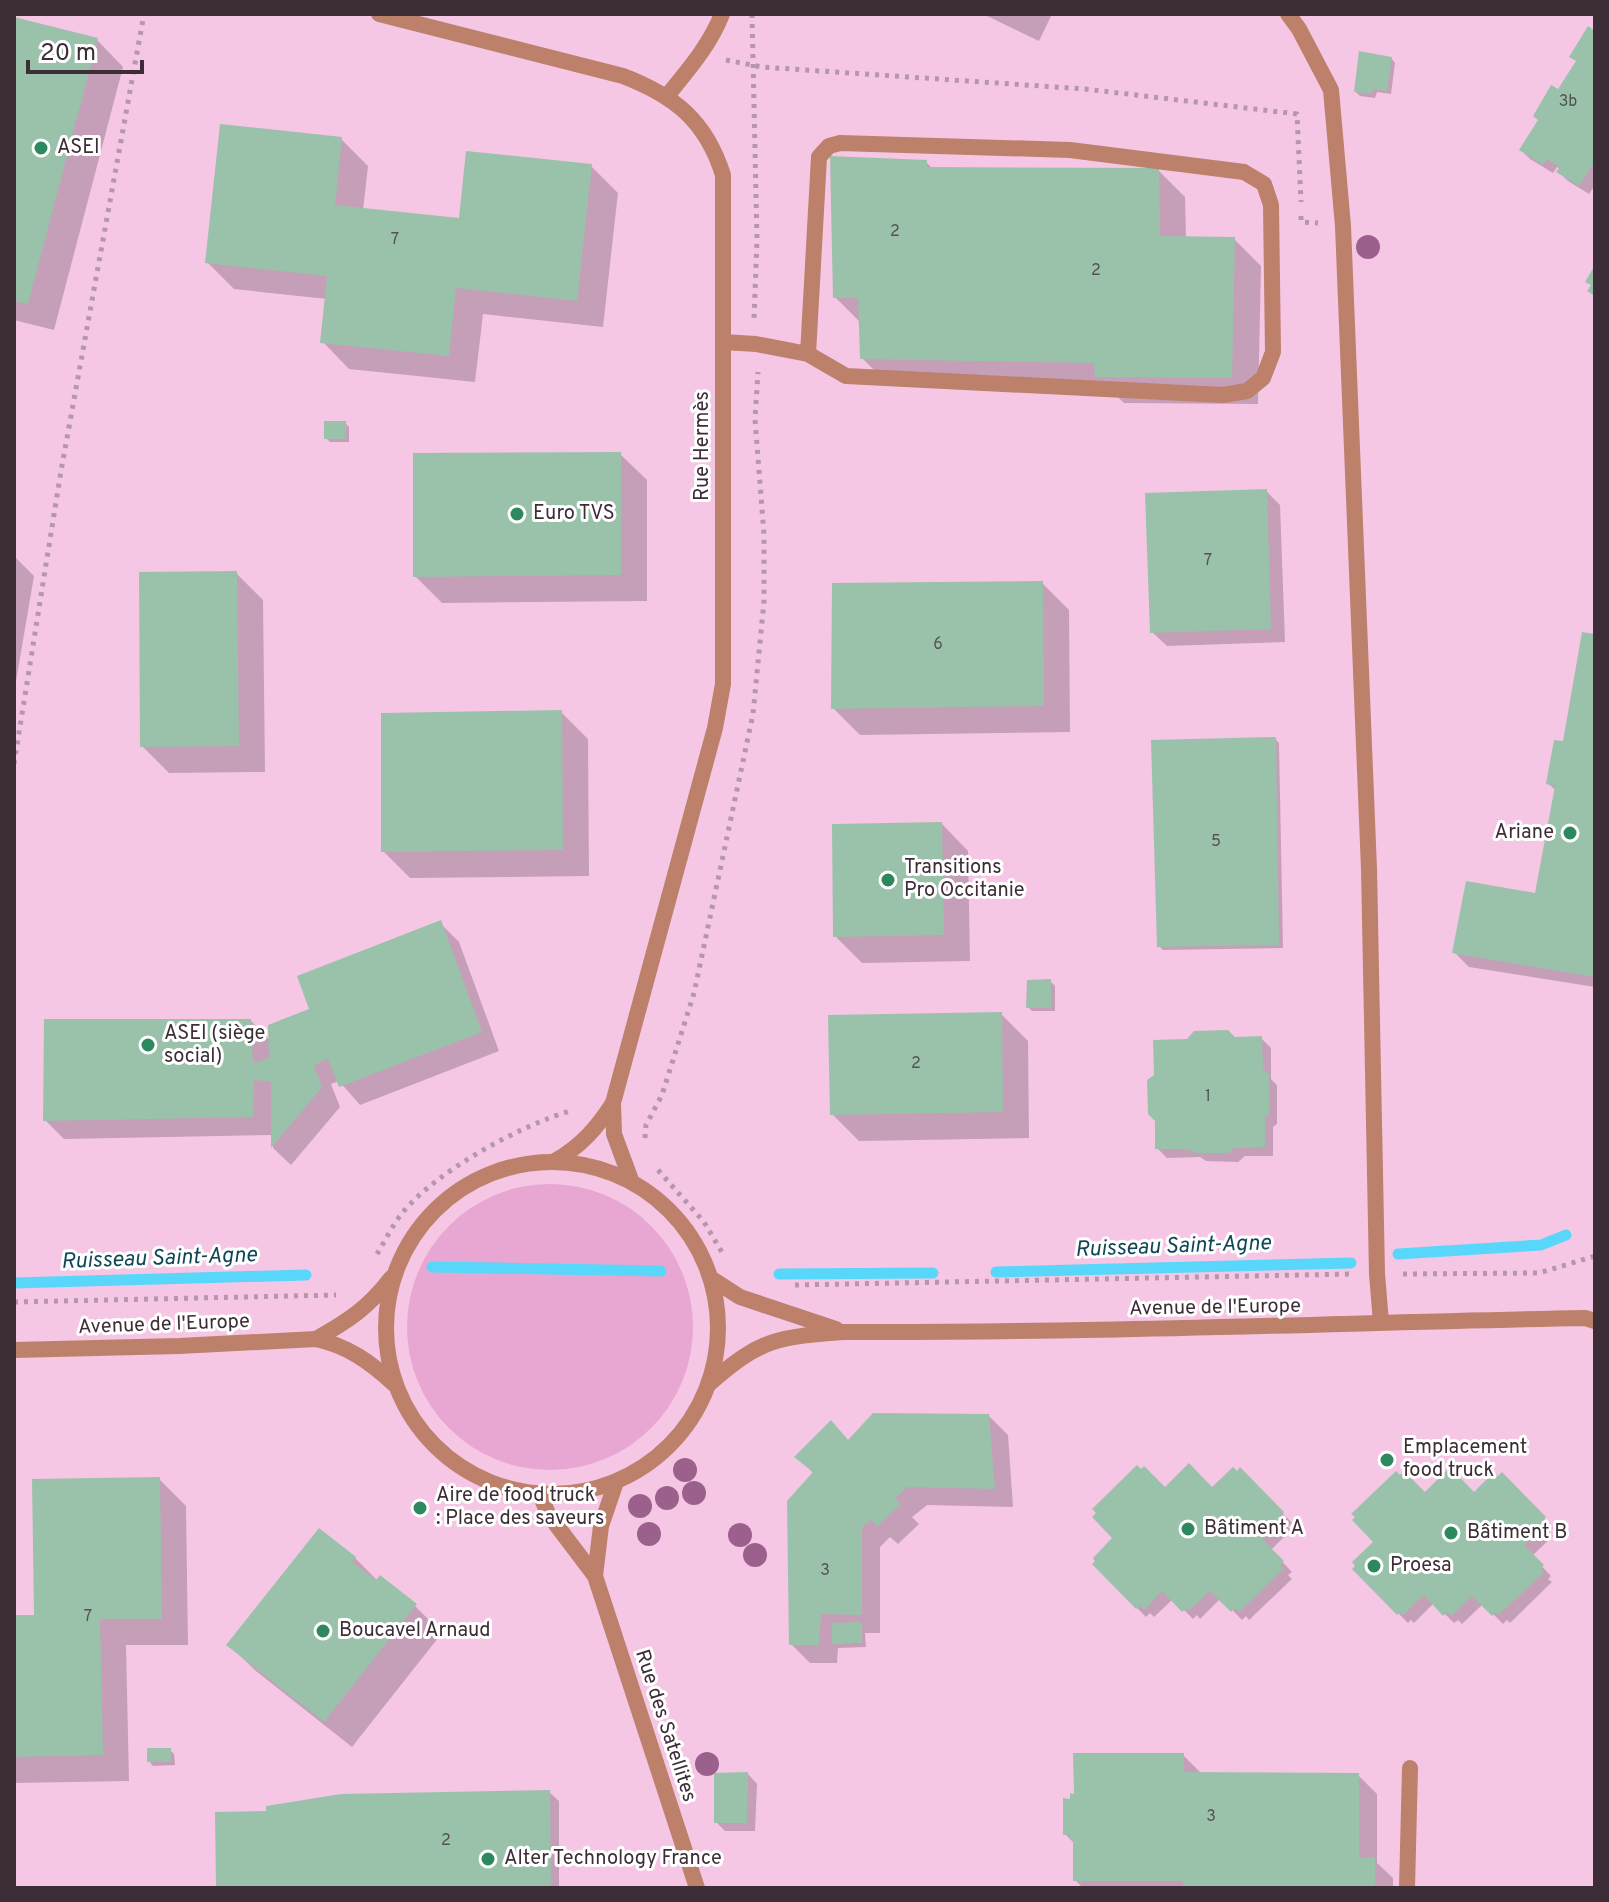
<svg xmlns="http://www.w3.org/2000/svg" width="1609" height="1902" font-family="Overpass,sans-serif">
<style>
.built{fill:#f5c7e5}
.green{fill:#e7a7d2}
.shadow{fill:#0003}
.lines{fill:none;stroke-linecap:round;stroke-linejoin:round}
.stream{stroke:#59d7fa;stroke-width:11}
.building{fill:#9ac2ab}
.path{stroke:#b597ab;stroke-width:5;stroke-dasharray:4 6;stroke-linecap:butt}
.service{stroke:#bc806b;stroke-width:16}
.minor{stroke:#bc806b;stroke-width:16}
.tree{fill:#9b618c}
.poi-dot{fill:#2d885e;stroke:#fff;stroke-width:3}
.labels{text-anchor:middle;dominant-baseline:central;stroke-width:6;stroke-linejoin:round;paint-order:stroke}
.number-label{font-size:16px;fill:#545254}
.poi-label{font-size:20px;fill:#3c2d37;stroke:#fff;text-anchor:start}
.street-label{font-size:20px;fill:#3c2d37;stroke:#fff}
.water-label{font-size:22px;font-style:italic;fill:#0f4756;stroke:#fff}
</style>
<rect width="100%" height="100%" fill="#fad3ec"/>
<!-- built -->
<rect class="built" x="14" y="14" width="1581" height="1874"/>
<!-- green -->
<circle class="green" cx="550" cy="1327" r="143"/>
<!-- shadow -->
<g class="shadow">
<path d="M983,14H1052L1039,41Z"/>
<path d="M14,19L97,40L123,67L54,330L14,320Z"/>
<path d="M1595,32V185L1589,194L1568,181L1559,172L1561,169L1557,167L1553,173L1530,159L1521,150Z"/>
<path d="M1391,58L1395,63L1391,94L1377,92L1375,98L1360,96L1356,92Z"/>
<path d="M341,139L368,166L363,210L460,220L591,166L618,193L603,327L483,314L475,382L349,369L323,342L327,299L234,289L207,262Z"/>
<path d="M926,162L933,169L1158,170L1185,197L1186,238L1234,239L1261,266L1258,404L1124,403L1110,389L889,385L862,358L861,323L835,297Z"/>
<path d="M345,423L349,427V442H330L326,438Z"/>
<path d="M620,454L647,480V601L442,603L415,576Z"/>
<path d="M1266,491L1280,505L1285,642L1167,646L1152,632Z"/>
<path d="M14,556L34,576L14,693Z"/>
<path d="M236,573L263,600L265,772L169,773L142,746Z"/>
<path d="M1042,583L1069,610L1070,732L860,735L833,708Z"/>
<path d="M1595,636V987L1469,967L1455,953L1536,895L1556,791L1548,783L1564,743Z"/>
<path d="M561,712L588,739L589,876L410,878L383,851Z"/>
<path d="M1275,739L1279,743L1283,948L1163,950L1159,946Z"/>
<path d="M942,824L968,851L970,961L862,963L835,936Z"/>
<path d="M440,923L459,942L499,1051L360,1105L339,1081L331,1084L340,1107L291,1165L273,1148V1135L64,1139L45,1120L251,1021L271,1041Z"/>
<path d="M1050,981L1055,986V1011H1032L1028,1007Z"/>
<path d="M1001,1014L1028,1041L1029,1138L859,1141L832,1114Z"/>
<path d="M1261,1038L1271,1048V1079L1277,1085V1124L1273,1127V1156H1245L1238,1162L1206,1161L1200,1157L1167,1158L1157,1148L1234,1039Z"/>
<path d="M989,1416L1008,1435L1013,1507L927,1505L912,1517L919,1524L898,1544L890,1537L880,1547V1633H865L866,1647L838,1648L837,1663H810L791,1644L814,1474L797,1457L849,1442Z"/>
<path d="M1240,1470L1292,1523L1288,1527L1291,1530L1271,1550L1292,1572L1288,1575L1292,1579L1249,1620L1246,1616L1242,1620L1221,1598L1200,1619L1197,1615L1193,1619L1173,1599L1154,1617L1150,1613L1146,1617L1094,1564L1165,1490H1212Z"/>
<path d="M1502,1475L1553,1528L1549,1531L1553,1536L1532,1556L1551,1576L1548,1579L1552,1582L1510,1623L1507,1620L1503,1624L1483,1604L1462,1624L1458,1620L1454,1623L1434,1603L1414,1623L1411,1620L1408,1623L1355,1569L1425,1495L1474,1494Z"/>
<path d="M159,1479L186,1506L188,1645H126L129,1781L14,1783V1617H36Z"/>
<path d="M320,1531L355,1558L378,1581L415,1606L442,1633L352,1747L256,1671L229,1645Z"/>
<path d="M170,1750L174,1754L175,1765L153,1766L149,1761Z"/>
<path d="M1183,1755L1202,1774L1358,1775L1377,1794V1863L1393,1878V1888H1083L1075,1880V1844L1065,1834L1072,1801Z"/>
<path d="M748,1774L757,1784L755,1831H725L716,1822Z"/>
<path d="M549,1792L559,1801V1888H218L268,1813Z"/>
</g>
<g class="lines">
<!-- stream -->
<g class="stream">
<path d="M1398,1254L1541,1245L1566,1235"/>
<path d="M432,1267L661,1271"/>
<path d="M996,1272L1351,1263"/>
<path d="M779,1274L933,1273"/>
<path d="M14,1283L306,1275"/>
</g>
</g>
<!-- building -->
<g class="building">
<path d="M14,17L98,38L28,304L14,301Z"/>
<path d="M1588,26L1595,31V161L1579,186L1556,172L1560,167L1547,159L1543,165L1519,150L1538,120L1533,116L1551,85L1558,89L1576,61L1569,57Z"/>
<path d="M1359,51L1392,57L1387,91L1373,89L1371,94L1354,92Z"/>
<path d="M220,124L342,137L335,205L459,218L466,151L592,164L577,301L456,288L449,356L320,343L327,276L205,263Z"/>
<path d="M830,156L927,160V167L1159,168L1160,236L1235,237L1232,378L1095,377L1094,363L860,359L858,298H833Z"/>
<path d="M1595,265V296L1587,291L1591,285L1585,282Z"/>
<rect x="324" y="421" width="22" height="18"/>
<path d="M621,452V575L413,577V453Z"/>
<path d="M1267,489L1271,629L1150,633L1145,493Z"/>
<path d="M237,571L239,746L140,747L139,572Z"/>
<path d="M1043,581L1044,706L831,709L832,583Z"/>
<path d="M1582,632L1595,634V977L1452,953L1466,881L1535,893L1555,786L1546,784L1554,740L1563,741Z"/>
<path d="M562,710L563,850L381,852V713Z"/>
<path d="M1276,737L1279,945L1157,947L1151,740Z"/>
<path d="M942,822L944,935L833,937L832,824Z"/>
<path d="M441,920L482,1032L339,1087L328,1059L314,1065L322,1087L271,1148V1082L254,1080L253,1117L43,1121L44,1019H251L253,1063L269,1058L268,1025L309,1009L297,976Z"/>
<path d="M1051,979V1008H1026L1027,980Z"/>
<path d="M1002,1012L1003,1112L830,1115L828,1015Z"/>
<path d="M1228,1030L1235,1037L1262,1036L1263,1069L1269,1074V1114L1265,1117V1147L1235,1148L1228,1153H1194L1189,1149H1155V1121L1148,1114L1147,1080L1154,1075L1153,1040L1187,1039L1194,1031Z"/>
<path d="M873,1413L989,1414L995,1489L908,1487L895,1498L901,1504L877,1527L870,1520L862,1528V1615L821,1614L819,1645H789L787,1501L813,1472L794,1457L831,1420L848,1440Z"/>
<path d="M1189,1463L1212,1487L1233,1467L1237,1471L1240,1467L1284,1512L1280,1516L1283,1519L1263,1540L1284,1561L1280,1565L1284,1568L1239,1612L1235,1608L1231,1612L1210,1591L1189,1611L1186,1608L1182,1612L1162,1591L1144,1610L1140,1606L1136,1609L1092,1564L1095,1561L1093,1558L1112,1538L1092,1517L1096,1513L1092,1509L1137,1465L1141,1469L1144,1466L1165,1487Z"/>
<path d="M1450,1467L1474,1492L1494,1472L1498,1476L1502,1472L1546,1517L1542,1521L1546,1525L1524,1545L1544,1565L1541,1568L1544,1572L1499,1615L1496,1612L1492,1616L1472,1596L1451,1616L1447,1612L1443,1616L1424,1595L1403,1615L1400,1612L1397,1615L1352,1569L1355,1566L1352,1562L1373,1542L1352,1520L1355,1517L1351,1514L1396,1471L1400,1475L1404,1471L1425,1492Z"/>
<path d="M160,1477L162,1619H100L103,1755L14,1757V1615H34L32,1479Z"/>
<path d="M319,1528L356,1557L352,1562L376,1580L380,1575L417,1604L324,1722L226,1645Z"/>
<path d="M862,1622V1643L832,1644V1623Z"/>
<rect x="147" y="1748" width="24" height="14"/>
<path d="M1073,1753H1184V1772L1359,1773V1858L1375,1857V1888H1183V1881H1073V1840H1070V1835H1063V1798L1070,1799V1793L1074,1794Z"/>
<path d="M748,1772L747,1823H714V1773Z"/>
<path d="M550,1790L551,1888H216L215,1812L266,1811V1806L341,1794Z"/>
</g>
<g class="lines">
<!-- path -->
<g class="path">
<path d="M752,14L757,240L754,318"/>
<path d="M726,60L762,67L1085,89L1297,114L1301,202"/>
<path d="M1301,216V222L1318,223"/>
<path d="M14,764L61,471L144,14"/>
<path d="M645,1138L646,1125L662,1095L694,993L753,714L764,601V535L755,419L758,372"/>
<path d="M658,1170L704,1222L723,1254"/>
<path d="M377,1254C385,1241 393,1224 403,1212C438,1170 521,1125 573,1110"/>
<path d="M1403,1274L1539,1273L1595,1256"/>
<path d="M795,1285L1353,1274"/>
<path d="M14,1302L336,1295"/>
</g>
<!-- service -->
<g class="service">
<path d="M1288,14L1299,29L1331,90L1343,226L1369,869L1377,1274L1381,1322"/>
<path d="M723,342L756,344L808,354L846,376L1223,395L1247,391L1263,378L1273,352L1271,205L1264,184L1244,172L1070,150L840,143L829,146L819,157L808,354"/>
<path d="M1407,1888L1410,1768"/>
</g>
<!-- minor -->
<g class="minor">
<path d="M379,14L623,76C675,96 706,121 723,175V684L715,728L613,1103L614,1134L631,1180"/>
<path d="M667,96C688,70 710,45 722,14"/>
<path d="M555,1161C581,1146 597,1128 613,1103"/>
<circle cx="552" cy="1328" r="166"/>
<path d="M712,1279L740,1297L836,1329"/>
<path d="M316,1339C348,1321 368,1308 391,1278"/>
<path d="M14,1350L179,1346L316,1339C348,1346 370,1362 394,1384"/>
<path d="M709,1384C761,1338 778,1337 845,1332C1092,1333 1338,1323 1585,1318L1595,1321"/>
<path d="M540,1494L548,1514L595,1576L697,1888"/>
<path d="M595,1576L601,1526L616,1482"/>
</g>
</g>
<!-- trees -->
<g class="tree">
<circle cx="1368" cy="247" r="12"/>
<circle cx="685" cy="1470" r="12"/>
<circle cx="694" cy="1493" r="12"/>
<circle cx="667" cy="1498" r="12"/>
<circle cx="640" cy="1506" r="12"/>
<circle cx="649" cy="1534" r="12"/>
<circle cx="740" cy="1535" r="12"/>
<circle cx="755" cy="1555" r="12"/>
<circle cx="707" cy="1764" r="12"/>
</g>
<!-- markers -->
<g class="poi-dot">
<circle cx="41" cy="148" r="8"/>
<circle cx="517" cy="514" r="8"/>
<circle cx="1570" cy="833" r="8"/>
<circle cx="888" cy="880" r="8"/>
<circle cx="148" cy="1045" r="8"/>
<circle cx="1387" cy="1460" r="8"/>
<circle cx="420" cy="1508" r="8"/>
<circle cx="1188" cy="1529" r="8"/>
<circle cx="1451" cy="1533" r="8"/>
<circle cx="1374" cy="1566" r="8"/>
<circle cx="323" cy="1631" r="8"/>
<circle cx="488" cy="1859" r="8"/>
</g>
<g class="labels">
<!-- number labels -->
<g class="number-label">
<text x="1568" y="102">3b</text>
<text x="895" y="232">2</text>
<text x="395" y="240">7</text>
<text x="1096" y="271">2</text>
<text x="1208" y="561">7</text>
<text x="938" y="645">6</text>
<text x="1216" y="842">5</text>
<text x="916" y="1064">2</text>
<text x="1208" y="1097">1</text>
<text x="825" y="1571">3</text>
<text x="88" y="1617">7</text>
<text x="1211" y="1817">3</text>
<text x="446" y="1841">2</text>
</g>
<!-- poi labels -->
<g class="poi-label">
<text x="57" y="148">ASEI</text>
<text x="533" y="514">Euro TVS</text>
<text x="1554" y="833" text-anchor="end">Ariane</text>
<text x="904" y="868">Transitions<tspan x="904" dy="23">Pro Occitanie</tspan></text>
<text x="164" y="1034">ASEI (siège<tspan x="164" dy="23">social)</tspan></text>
<text x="1403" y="1448">Emplacement<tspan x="1403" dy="23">food truck</tspan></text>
<text x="436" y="1496">Aire de food truck<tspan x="436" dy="23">: Place des saveurs</tspan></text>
<text x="1204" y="1529">Bâtiment A</text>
<text x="1467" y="1533">Bâtiment B</text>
<text x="1390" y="1566">Proesa</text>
<text x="339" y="1631">Boucavel Arnaud</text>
<text x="504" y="1859">Alter Technology France</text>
</g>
<!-- street labels -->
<g class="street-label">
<text transform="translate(703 446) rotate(-90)">Rue Hermès</text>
<text transform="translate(1215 1308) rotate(-1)">Avenue de l'Europe</text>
<text transform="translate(164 1325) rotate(-2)">Avenue de l'Europe</text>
<text transform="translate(665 1726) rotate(72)">Rue des Satellites</text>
</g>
<!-- water labels -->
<g class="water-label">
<text transform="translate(1173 1247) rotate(-2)">Ruisseau Saint-Agne</text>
<text transform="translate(159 1259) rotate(-2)">Ruisseau Saint-Agne</text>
</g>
</g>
<!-- border -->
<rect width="1609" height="1902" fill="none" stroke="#3c2d37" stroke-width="32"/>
<!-- scale -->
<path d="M28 60v12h114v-12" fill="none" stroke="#3c2d37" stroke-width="4"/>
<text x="40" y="60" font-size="24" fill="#3c2d37" stroke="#ffffff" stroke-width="6" paint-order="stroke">20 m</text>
</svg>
